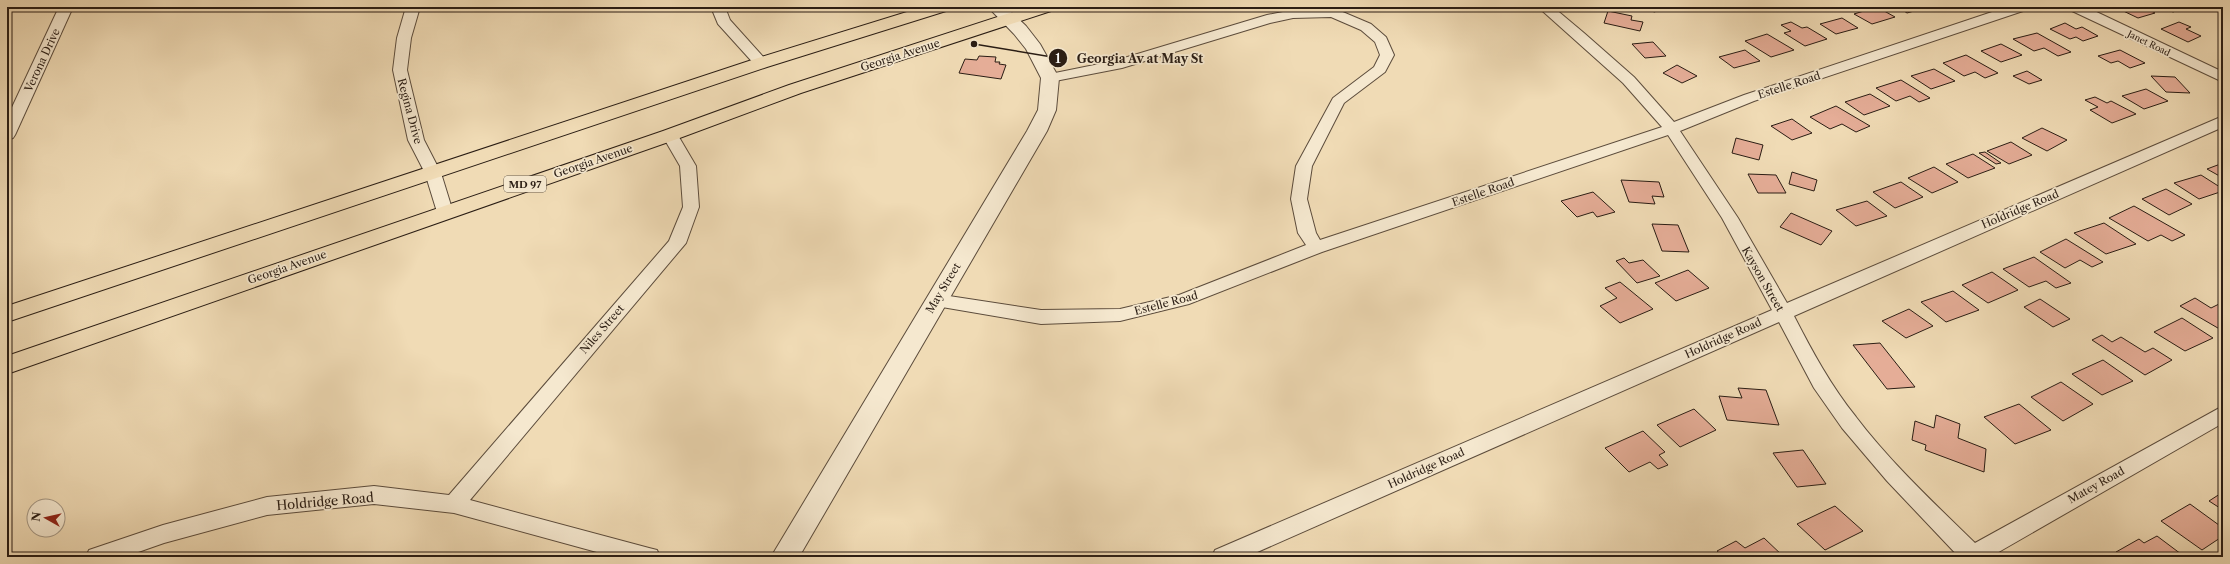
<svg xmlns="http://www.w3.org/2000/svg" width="2230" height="564" font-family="'Libre Caslon Text',serif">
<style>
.building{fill:#e5ad97;stroke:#2a1d14}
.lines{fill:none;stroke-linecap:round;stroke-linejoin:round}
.minor-casing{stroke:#5c4c3c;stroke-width:2}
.tertiary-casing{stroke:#5c4c3c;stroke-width:2}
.primary-casing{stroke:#2a1d14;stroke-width:2}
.minor{fill:#f5e8cf;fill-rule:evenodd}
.tertiary{fill:#f5e8cf;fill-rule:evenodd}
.primary{fill:#f0dbb5;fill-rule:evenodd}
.labels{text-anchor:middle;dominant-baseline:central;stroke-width:3.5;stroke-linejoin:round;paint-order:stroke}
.far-street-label{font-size:9px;fill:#2a1d14;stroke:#f5e8cf}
.shield{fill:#f5e8cf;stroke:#675a4c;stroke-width:1}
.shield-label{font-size:10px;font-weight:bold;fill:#2a1d14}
.street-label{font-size:11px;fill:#2a1d14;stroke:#f5e8cf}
.near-street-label{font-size:13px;fill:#2a1d14;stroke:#f5e8cf}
.leader{fill:none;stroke:#2a1d14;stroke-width:1.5}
.callout-dot{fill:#2a1d14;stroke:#f5e8cf;stroke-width:1.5}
.mark-label{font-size:12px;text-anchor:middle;font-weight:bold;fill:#fff}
.callout-label{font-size:12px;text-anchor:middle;font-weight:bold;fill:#2a1d14;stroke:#f5e8cf;stroke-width:3.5;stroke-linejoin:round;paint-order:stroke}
</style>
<rect width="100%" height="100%" fill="#f0dbb5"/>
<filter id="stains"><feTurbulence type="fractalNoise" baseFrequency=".005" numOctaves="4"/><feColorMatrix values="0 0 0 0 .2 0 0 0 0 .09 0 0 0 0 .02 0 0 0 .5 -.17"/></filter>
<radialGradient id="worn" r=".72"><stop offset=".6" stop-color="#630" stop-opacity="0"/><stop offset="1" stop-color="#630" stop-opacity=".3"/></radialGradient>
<!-- building -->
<g class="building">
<path d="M1647,7H1671L1654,12Z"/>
<path d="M1877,7L1895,17L1872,24L1854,14Z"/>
<path d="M1898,7H1928L1907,13Z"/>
<path d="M2115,7H2144L2155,13L2138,18Z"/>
<path d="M2163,7H2187L2173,12Z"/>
<path d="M1608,11L1632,16L1631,20L1643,22L1640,31L1604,23Z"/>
<path d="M1842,18L1858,28L1836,34L1820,24Z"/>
<path d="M1791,22L1802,28L1807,27L1827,39L1805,46L1784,33L1791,31L1781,25Z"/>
<path d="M2179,22L2191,27L2186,29L2201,36L2188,42L2161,29Z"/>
<path d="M2065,23L2076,29L2082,27L2098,36L2083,41L2076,37L2070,39L2050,29Z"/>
<path d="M2037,33L2071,52L2058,56L2044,48L2034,51L2013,39Z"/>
<path d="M1767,34L1794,50L1771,57L1745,41Z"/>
<path d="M1653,42L1666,56L1645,58L1632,44Z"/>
<path d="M2001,44L2022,55L2001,62L1981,51Z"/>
<path d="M1745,50L1760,61L1734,68L1719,57Z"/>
<path d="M2120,50L2145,63L2130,68L2118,61L2111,63L2098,56Z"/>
<path d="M1966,55L1998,73L1985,78L1975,72L1964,76L1943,63Z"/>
<path d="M979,56L996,57L995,62H1000L999,64L1006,65L1001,79L959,73L965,59L977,60Z"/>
<path d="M1677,65L1697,76L1682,83L1663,73Z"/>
<path d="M1934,69L1955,81L1931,89L1911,76Z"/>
<path d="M2027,71L2042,80L2029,84L2013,76Z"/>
<path d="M2151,76L2175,77L2190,93L2166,92Z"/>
<path d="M1901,80L1930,98L1919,102L1910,96L1896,101L1876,88Z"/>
<path d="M2146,89L2168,101L2144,109L2122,96Z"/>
<path d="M1870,94L1890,106L1864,115L1845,102Z"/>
<path d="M2095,97L2107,103L2111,101L2136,114L2112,123L2090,110L2098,107L2085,100Z"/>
<path d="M1836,106L1870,126L1856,132L1842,124L1830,129L1810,117Z"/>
<path d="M1792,119L1812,133L1792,140L1771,126Z"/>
<path d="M2042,128L2067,140L2047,151L2022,138Z"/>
<path d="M1736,138L1763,145L1759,160L1732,153Z"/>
<path d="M2011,142L2032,155L2009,164L1987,151Z"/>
<path d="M1985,152L2001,163L1996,164L1979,153Z"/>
<path d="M1973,154L1995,168L1968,178L1946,164Z"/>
<path d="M2223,163V178L2207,169Z"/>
<path d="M1934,167L1958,182L1932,193L1908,178Z"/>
<path d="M1792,172L1817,180L1814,191L1789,184Z"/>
<path d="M1748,174L1776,175L1786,193H1758Z"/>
<path d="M2201,175L2223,189V191L2199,199L2174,183Z"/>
<path d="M1621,180L1659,182L1664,197L1652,196L1655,204L1629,202Z"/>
<path d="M1901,182L1923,197L1895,208L1873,192Z"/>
<path d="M2166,189L2192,204L2169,215L2142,199Z"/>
<path d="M1593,192L1615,212L1597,217L1593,212L1577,217L1561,201Z"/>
<path d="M1867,201L1887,216L1856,226L1836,210Z"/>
<path d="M2134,206L2185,235L2172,241L2161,235L2148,241L2109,218Z"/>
<path d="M1791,213L1832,231L1821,245L1780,227Z"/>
<path d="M2104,223L2136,244L2106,254L2074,233Z"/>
<path d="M1652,224L1678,225L1689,252L1662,251Z"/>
<path d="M2066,239L2103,262L2092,267L2080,260L2065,268L2040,252Z"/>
<path d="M2034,257L2071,283L2056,288L2046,281L2029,287L2003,269Z"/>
<path d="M1624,258L1629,263L1643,260L1660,276L1637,283L1616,261Z"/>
<path d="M1688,270L1709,288L1676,301L1655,283Z"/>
<path d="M1992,272L2018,290L1988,303L1962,285Z"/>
<path d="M1620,282L1653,309L1620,323L1600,306L1617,298L1605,288Z"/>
<path d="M1953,291L1979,310L1946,322L1921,302Z"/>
<path d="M2195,298L2211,308L2223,302V331L2180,306Z"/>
<path d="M2040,299L2070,319L2053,327L2024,307Z"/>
<path d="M1909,309L1933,326L1906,338L1882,321Z"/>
<path d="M2182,318L2213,338L2185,351L2154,332Z"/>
<path d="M2102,335L2112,342L2121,337L2145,352L2153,348L2172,360L2145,375L2092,340Z"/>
<path d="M1880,343L1915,387L1887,389L1853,345Z"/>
<path d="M2103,360L2133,381L2102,395L2072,374Z"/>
<path d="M2061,382L2093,404L2063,421L2031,397Z"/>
<path d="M1738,388L1766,390L1779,425L1727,420L1719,396L1742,398Z"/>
<path d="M2019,404L2051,430L2015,444L1984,417Z"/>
<path d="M1694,409L1716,430L1680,447L1657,425Z"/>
<path d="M1936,415L1960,424L1958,438L1986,449L1984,472L1925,450L1926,445L1912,440L1915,421L1934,428Z"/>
<path d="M1643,431L1665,452L1659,455L1668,465L1658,469L1650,462L1629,472L1605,448Z"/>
<path d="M1803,450L1826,484L1797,487L1773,453Z"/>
<path d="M2223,492V510L2209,501Z"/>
<path d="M2190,504L2223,528V536L2202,550L2161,521Z"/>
<path d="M1835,506L1863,531L1825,550L1797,524Z"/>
<path d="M2157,536L2185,557H2122L2116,552L2139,539L2144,543Z"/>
<path d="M1764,538L1784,557H1724L1717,551L1736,541L1745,548Z"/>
</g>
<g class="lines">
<!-- minor casing -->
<g class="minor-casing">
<g id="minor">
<path d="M59,7H73L15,135L13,138L7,140V118Z"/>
<path d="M406,7H420L411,38L407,70L424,140L441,173L453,212L451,216L445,217L439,216L437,212L425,173L408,140L393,70L397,38Z"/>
<path d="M711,7H725L730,20L766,60L768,63L766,66H756L718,24Z"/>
<path d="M1538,7H1553L1584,33L1634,77L1674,122L1744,95L2007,7H2028L2026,10L1754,101L1680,131L1738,218L1787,303L2223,116V127L1794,316C1812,351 1831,386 1856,417C1891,463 1934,503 1975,543L2223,406V423L1990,557H1959L1887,481L1842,428L1814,388L1779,322L1246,557H1212L1215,550L1772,310L1722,218L1668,135L1322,252L1189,304L1120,321L1041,324L936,306L930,304L927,300L930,296L936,294L1041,310L1120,309L1179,295L1306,245L1298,233L1291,199L1296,166L1333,98L1374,67L1380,55L1375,42L1361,30L1331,17L1293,18L1270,23L1122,68L1050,82L1045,81L1043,78L1045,75L1050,74L1114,61L1267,15L1293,10H1338L1371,24L1386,37L1394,55L1385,72L1344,103L1312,166L1307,199L1316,233L1320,240L1662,127L1623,83Z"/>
<path d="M2068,7H2086L2223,72V82L2070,10Z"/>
<path d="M670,130L676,132L696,166L699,207L686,243L470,500L649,548L657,550L660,557H615L454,513L374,504L267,515L164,543L124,557H86L89,550L163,525L267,497L374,486L449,495L669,241L683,207L680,166L662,135L664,132Z"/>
</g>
</g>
<!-- tertiary casing -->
<g class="tertiary-casing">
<path id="tertiary" d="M988,7H1006L1026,26L1040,44L1059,78L1056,110L1047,131L799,557H771L1027,131L1038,110L1041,78L1026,49L1014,34Z"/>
</g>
<!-- primary casing -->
<g class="primary-casing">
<g id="primary">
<path d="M923,7H948L946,11L767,67L7,322V306L755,59Z"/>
<path d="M1028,7H1053L1051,11L801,93L677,139L7,374V356L663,131L789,85Z"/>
</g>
</g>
<!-- minor -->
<use href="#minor" class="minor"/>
<!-- tertiary -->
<use href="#tertiary" class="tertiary"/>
<!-- primary -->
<use href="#primary" class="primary"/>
</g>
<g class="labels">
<!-- far-street labels -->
<g class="far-street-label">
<text transform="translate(2149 43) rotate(26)">Janet Road</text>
</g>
<!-- shield labels -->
<rect class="shield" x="504" y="176" width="42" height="16" rx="3"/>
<g class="shield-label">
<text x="525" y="184">MD 97</text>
</g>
<!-- street labels -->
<g class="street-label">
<text transform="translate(900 55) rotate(-18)">Georgia Avenue</text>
<text transform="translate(42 60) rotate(-65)">Verona Drive</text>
<text transform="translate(1789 85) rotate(-18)">Estelle Road</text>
<text transform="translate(410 111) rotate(75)">Regina Drive</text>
<text transform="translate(593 161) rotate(-19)">Georgia Avenue</text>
<text transform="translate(1483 192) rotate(-19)">Estelle Road</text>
<text transform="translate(2020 209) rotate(-23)">Holdridge Road</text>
<text transform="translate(287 267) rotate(-19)">Georgia Avenue</text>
<text transform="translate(1763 279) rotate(60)">Kayson Street</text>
<text transform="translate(943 288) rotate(-59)">May Street</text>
<text transform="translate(1166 303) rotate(-15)">Estelle Road</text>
<text transform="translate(602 329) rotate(-49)">Niles Street</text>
<text transform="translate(1723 338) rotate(-24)">Holdridge Road</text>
<text transform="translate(1426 468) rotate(-24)">Holdridge Road</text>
<text transform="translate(2096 485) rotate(-29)">Matey Road</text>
</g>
<!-- near-street labels -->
<g class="near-street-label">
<text transform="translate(325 501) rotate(-5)">Holdridge Road</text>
</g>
</g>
<!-- callouts -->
<path class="leader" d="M974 44L1058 58"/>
<g class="callout-dot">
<circle cx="974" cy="44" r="4"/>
<circle cx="1058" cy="58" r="10"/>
</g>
<g class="mark-label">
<text x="1058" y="63">1</text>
</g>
<g class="callout-label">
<text x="1140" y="63">Georgia Av at May St</text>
</g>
<!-- margin -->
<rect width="2230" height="564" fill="none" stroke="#f0dbb5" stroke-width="24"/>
<rect x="8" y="8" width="2214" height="548" fill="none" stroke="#2a1d14" stroke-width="2"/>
<rect x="12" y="12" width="2206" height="540" fill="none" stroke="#2a1d14"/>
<!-- north arrow -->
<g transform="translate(46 518) rotate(278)"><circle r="19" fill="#f5e8cf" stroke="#a49784"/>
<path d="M0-3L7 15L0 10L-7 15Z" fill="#8f2418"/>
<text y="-6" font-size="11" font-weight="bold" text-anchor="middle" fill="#2a1d14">N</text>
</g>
<rect width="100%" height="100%" filter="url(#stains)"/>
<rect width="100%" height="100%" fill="url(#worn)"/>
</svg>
